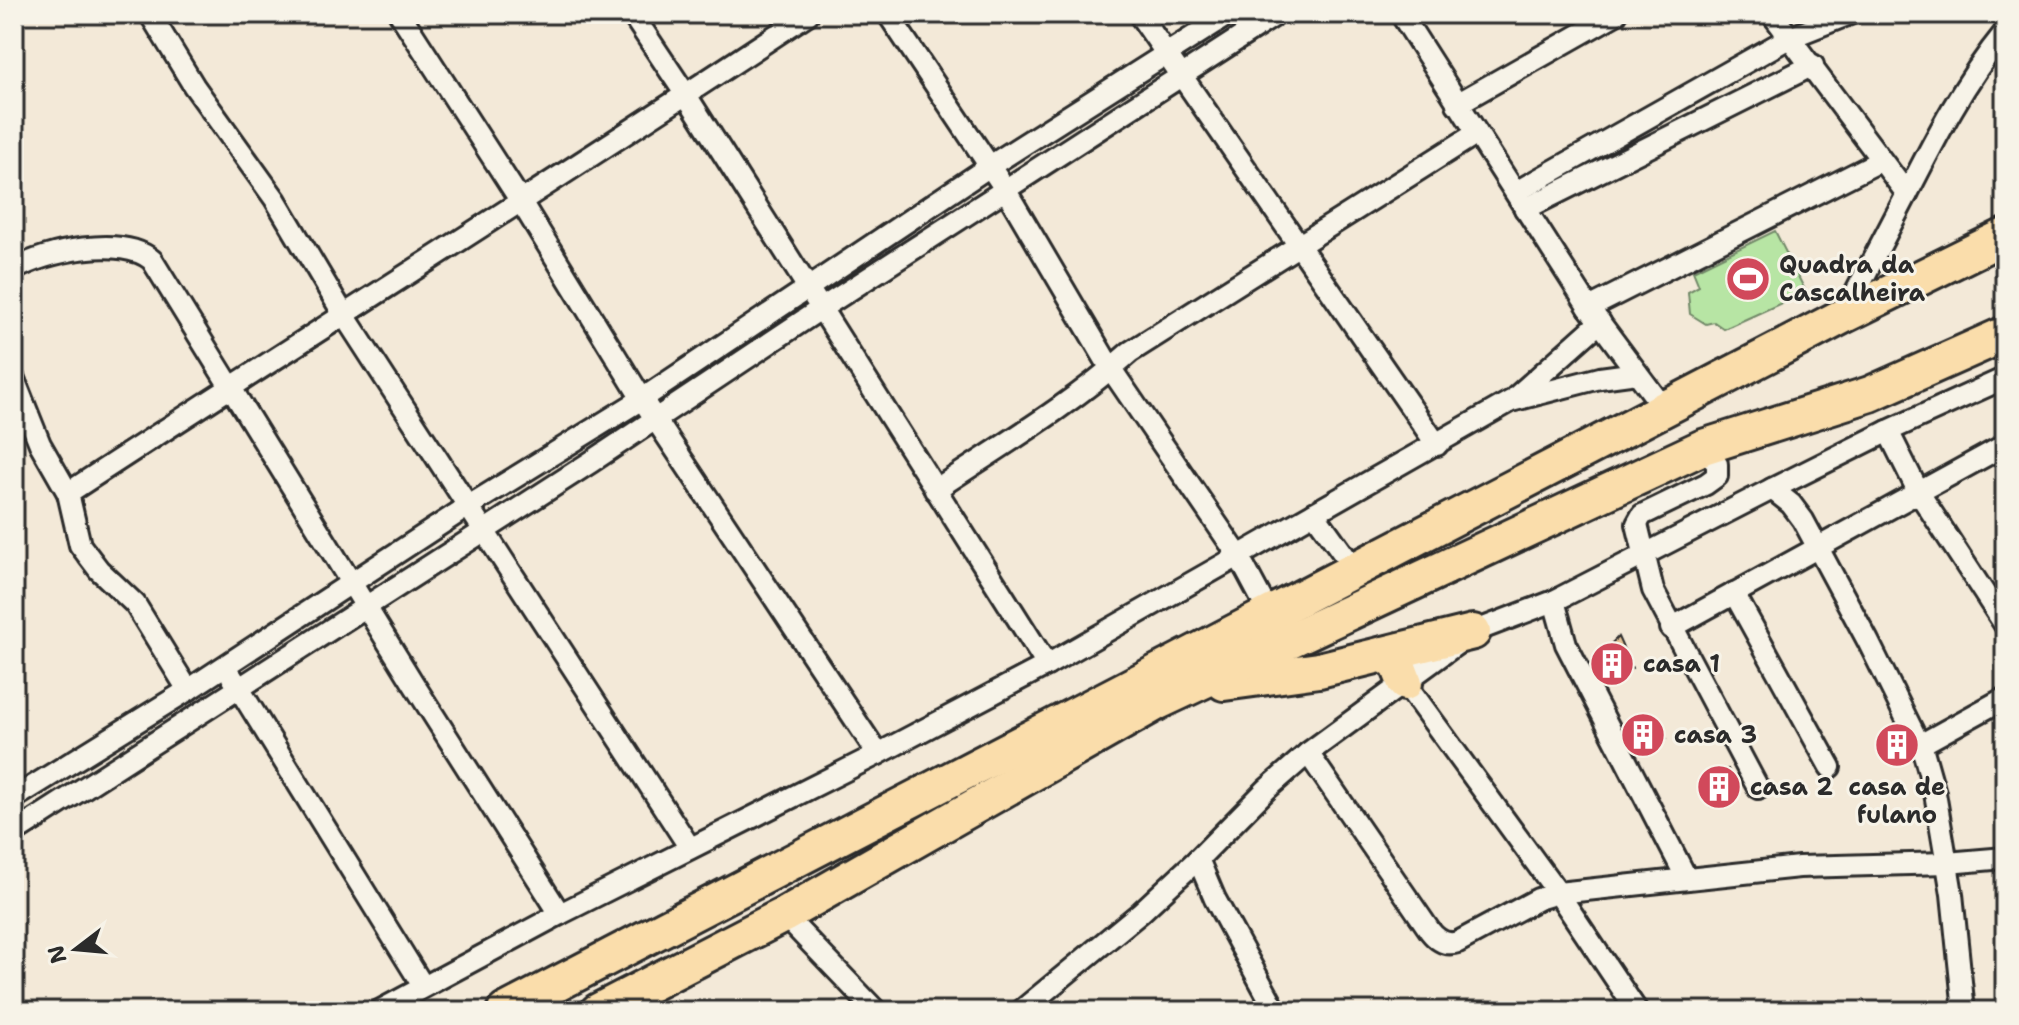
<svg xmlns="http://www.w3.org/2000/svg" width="2019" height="1025" font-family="'Shantell Sans',sans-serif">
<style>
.green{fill:#b7e5a4;stroke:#718868;stroke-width:2}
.building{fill:#e5c296;stroke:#2b2b2b;stroke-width:2}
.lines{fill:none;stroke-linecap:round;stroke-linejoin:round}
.minor-casing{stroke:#2b2b2b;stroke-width:26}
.trunk-casing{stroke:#2b2b2b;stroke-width:40}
.minor{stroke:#f7f3e8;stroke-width:20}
.trunk{stroke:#faddab;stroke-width:34}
.labels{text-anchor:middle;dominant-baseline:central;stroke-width:6;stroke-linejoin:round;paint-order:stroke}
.poi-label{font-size:24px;font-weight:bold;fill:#2b2b2b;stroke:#f7f3e8;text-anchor:start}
</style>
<rect width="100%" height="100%" fill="#f3e9d8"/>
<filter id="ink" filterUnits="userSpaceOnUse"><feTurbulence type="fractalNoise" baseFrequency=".0125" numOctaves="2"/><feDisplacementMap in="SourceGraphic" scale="16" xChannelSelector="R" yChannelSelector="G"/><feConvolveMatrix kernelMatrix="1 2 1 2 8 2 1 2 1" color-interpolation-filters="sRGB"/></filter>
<g filter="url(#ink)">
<!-- green -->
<path class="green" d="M1775,231L1806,292L1724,329L1714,322L1706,324L1690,314L1688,292L1699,286L1693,271Z"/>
<!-- building -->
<g class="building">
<path d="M1618,637L1632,668L1602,686L1593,661Z"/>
<path d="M1653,715L1666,738L1637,753L1625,730Z"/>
<path d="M1899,732L1909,753L1889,763L1882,740Z"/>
<path d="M1728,769L1738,795L1711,806L1700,780Z"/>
</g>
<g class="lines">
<!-- minor casing -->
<g class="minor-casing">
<g id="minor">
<path d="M150,14L194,86L275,199L344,315L690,848"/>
<path d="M400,14L520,200L642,399L878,754"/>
<path d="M632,14L686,95L1047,665"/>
<path d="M888,14L1005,189L1111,369L1238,555L1269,613"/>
<path d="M1139,14L1437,445"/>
<path d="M1401,14L1589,308L1665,410"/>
<path d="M1772,14L1907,194C1936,137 1964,82 2005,32"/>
<path d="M1457,104L1616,14"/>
<path d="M1516,192L1789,38L1850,14"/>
<path d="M1525,209L1813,65"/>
<path d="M14,270C44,251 123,235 152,260L413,683L560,914"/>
<path d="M1589,308L1880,161"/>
<path d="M1844,315L1907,194"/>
<path d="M14,379L40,444L68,493L80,545L99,570L135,604L188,690"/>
<path d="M1516,397L1600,322"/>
<path d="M1888,431L1919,493L2005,625"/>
<path d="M1703,447L1717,464V476L1706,484L1642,515L1637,524L1653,590L1758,788"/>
<path d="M1772,489L1888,431L2005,378"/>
<path d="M935,490C1001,446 1071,405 1130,352L1477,133"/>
<path d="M68,493C314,332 563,177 808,14"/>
<path d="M1314,513L1355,570"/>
<path d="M1734,593L1830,767"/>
<path d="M1554,601L1566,644L1687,879"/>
<path d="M1671,628L2005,445"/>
<path d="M232,677L423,986"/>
<path d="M1405,683L1558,893L1637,1011"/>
<path d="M1920,745L2005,698"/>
<path d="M1308,753L1430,931C1437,940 1446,946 1458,942L1538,899L1558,893L1799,867L1947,863L2005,858"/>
<path d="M14,798L188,690L467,507L642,399L990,166L1229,14"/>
<path d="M14,833L591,462L822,308L1277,14"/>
<path d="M1198,859L1215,899L1276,1011"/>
<path d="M784,915L876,1011"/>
<path d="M14,1008L16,1011"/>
<path d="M379,1011L560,914L878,754L1047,665L1511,401L1600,378L1637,373"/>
<path d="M1021,1011L1140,913L1198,859L1267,789L1308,753L1473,632L1554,601L1772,489L1791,504L1803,520L1868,641L1924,754L1935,793L1952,894L1964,1011"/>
</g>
</g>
<!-- trunk casing -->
<g class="trunk-casing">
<g id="trunk">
<path d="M1384,654L1398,665L1405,683"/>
<path d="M1224,683L1319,670L1473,632"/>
<path d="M505,1011L1843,316L2005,236"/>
<path d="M598,1011L784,915L1158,702L1703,447L1870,394L2005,334"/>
</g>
</g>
<!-- minor -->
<use href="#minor" class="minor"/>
<!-- trunk -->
<use href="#trunk" class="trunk"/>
</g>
</g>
<!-- icons -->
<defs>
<g id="stadium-disc" transform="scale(2.3)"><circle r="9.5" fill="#d1495b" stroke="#f7f3e8"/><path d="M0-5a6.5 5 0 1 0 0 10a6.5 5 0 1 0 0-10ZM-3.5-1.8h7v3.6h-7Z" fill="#fff"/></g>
<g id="building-disc" transform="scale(2.3)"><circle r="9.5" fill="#d1495b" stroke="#f7f3e8"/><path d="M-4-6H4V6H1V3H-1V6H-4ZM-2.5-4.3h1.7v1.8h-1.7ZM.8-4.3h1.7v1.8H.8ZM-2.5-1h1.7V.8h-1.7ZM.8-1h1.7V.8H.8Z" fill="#fff"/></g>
</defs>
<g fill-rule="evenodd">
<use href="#stadium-disc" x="1748" y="279"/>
<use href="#building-disc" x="1612" y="664"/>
<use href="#building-disc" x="1643" y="735"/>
<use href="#building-disc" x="1897" y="745"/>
<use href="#building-disc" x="1719" y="787"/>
</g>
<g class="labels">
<!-- poi labels -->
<g class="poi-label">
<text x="1779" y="265">Quadra da<tspan x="1779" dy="28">Cascalheira</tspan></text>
<text x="1643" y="664">casa 1</text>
<text x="1674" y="735">casa 3</text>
<text x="1750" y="787">casa 2</text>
<text x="1897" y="787" text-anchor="middle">casa de<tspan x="1897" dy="28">fulano</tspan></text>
</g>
</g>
<!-- margin -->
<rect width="2019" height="1025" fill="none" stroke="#f7f3e8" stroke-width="48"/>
<rect x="24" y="24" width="1971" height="977" fill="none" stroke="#2b2b2b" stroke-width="3" filter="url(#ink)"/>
<!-- north arrow -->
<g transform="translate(76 949) rotate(254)" stroke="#f7f3e8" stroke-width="6" paint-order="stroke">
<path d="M0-6L14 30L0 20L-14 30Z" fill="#2b2b2b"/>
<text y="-12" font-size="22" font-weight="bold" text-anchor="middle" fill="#2b2b2b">N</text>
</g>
</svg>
